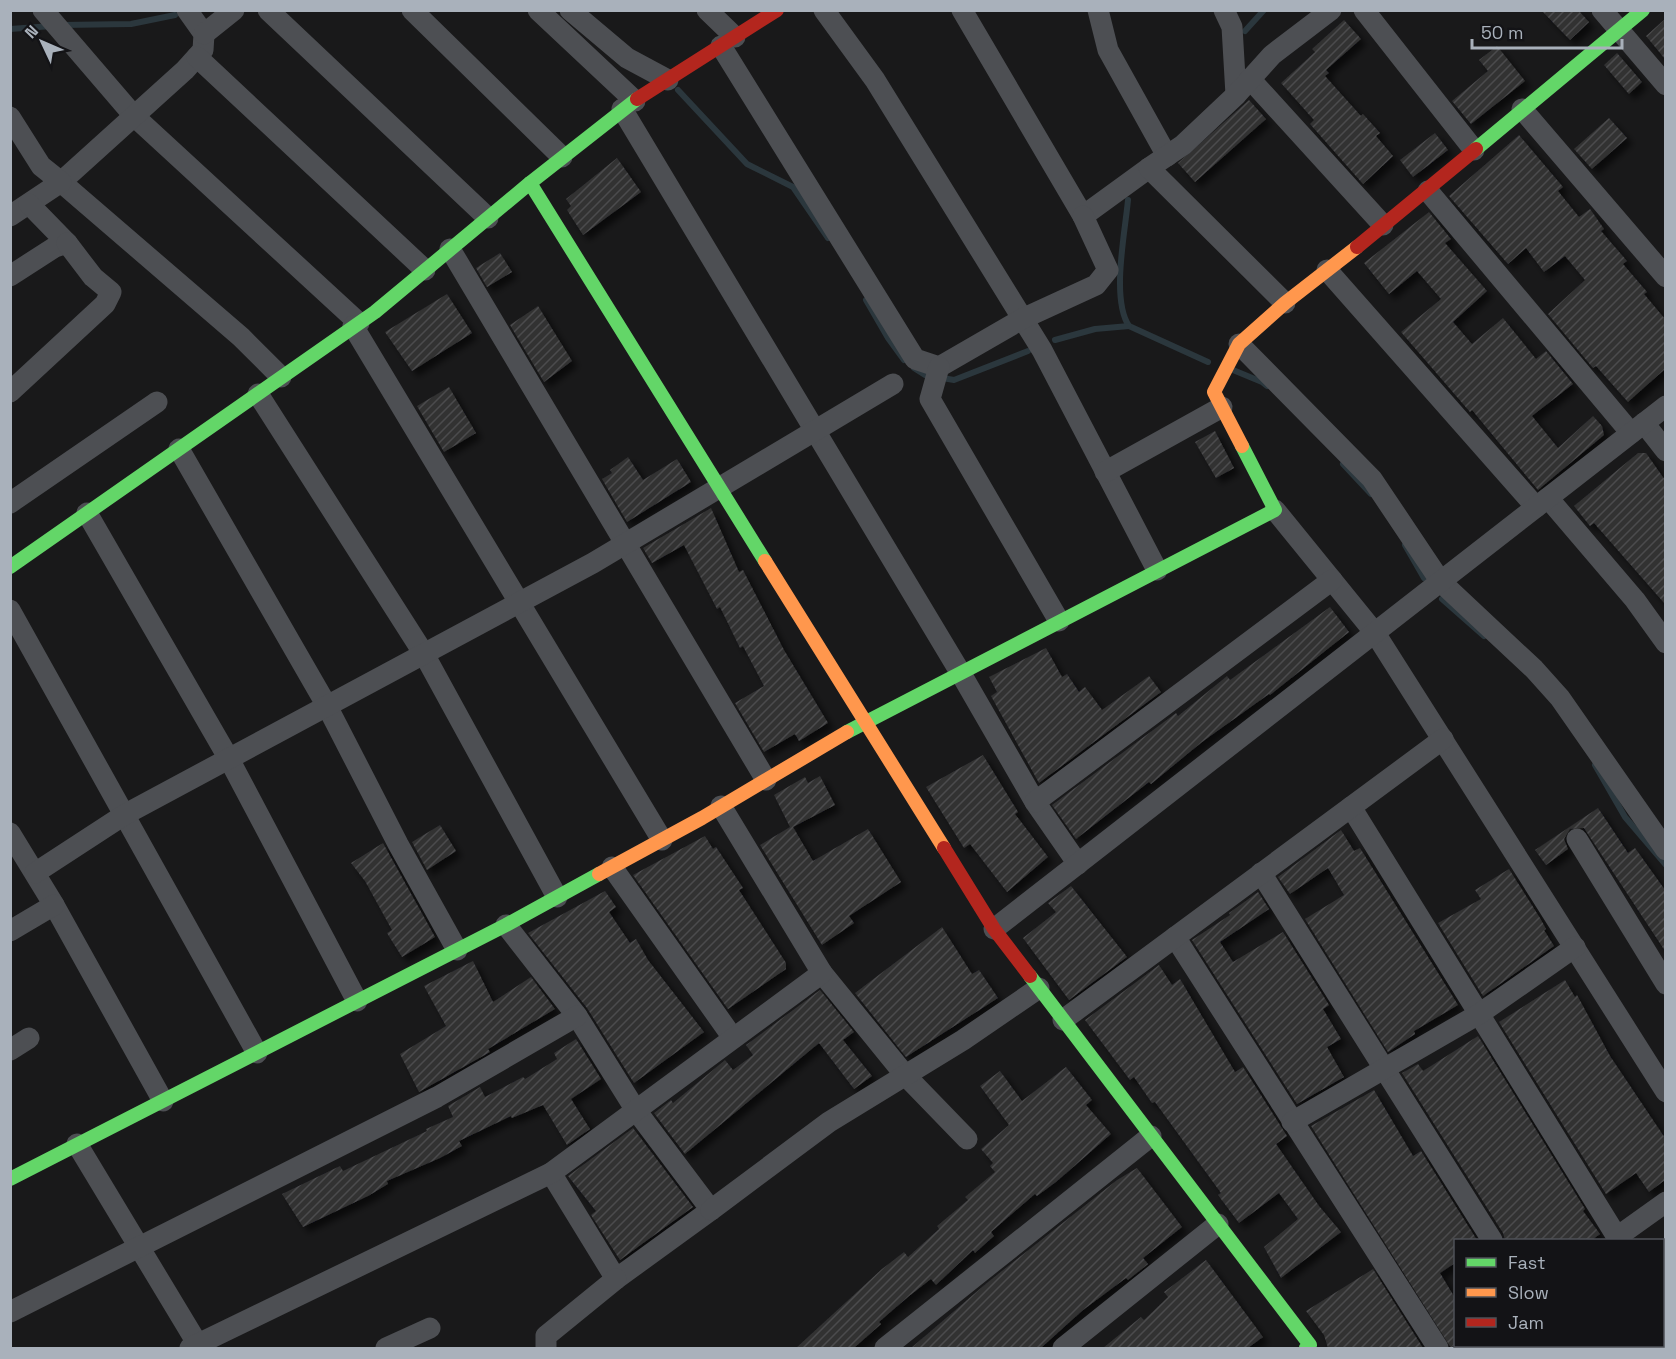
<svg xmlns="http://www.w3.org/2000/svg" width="1676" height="1359" font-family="'Space Grotesk',sans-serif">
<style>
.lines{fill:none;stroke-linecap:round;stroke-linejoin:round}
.stream{stroke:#2b373d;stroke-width:6}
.building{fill:url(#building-hatch);filter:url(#shadow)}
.street{stroke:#4d4f53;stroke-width:21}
.fast{stroke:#63d668;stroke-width:14}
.slow{stroke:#ff974d;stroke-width:14}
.jam{stroke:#b3261e;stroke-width:14}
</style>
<defs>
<pattern id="building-hatch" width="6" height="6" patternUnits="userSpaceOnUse" patternTransform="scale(1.5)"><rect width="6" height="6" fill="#313132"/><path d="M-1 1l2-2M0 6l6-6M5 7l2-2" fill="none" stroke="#4c4c4e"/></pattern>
<filter id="shadow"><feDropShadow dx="5.5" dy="5.5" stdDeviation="3" flood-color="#0009"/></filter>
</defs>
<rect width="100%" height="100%" fill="#19191a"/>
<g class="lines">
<!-- stream -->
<g class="stream">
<path d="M62,25L131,24L175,15"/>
<path d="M10,29L52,26"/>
<path d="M1245,31L1264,10"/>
<path d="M678,90L747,164L793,187L828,238"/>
<path d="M1128,200C1125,233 1111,299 1129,326L1208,362"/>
<path d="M866,300L888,338L904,360"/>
<path d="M1055,340L1095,329L1129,326"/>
<path d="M914,368L925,375L954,380L1028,351"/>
<path d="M1233,370L1262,382L1267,386"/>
<path d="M1343,464L1371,494"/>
<path d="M1405,545L1424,578"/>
<path d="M1442,599L1484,636"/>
<path d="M1595,765L1625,817L1666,865"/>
</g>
</g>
<!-- building -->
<g class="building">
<path d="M1541,10H1578L1589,22L1570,40Z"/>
<path d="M1665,19V59L1646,36Z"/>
<path d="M1344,20L1361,39L1326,70L1329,73L1325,76L1361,116L1363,114L1380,133L1376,136L1393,156L1363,184L1310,124L1314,120L1281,83L1315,52L1312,49Z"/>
<path d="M1497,46L1525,81L1471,124L1452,101L1488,71L1479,60Z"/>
<path d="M1617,53L1642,82L1629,94L1604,65Z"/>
<path d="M1249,100L1266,119L1195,182L1178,163Z"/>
<path d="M1609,118L1627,138L1592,169L1574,149Z"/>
<path d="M1435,133L1448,150L1413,177L1400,160Z"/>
<path d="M1519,135L1563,187L1558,191L1579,217L1590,209L1604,229L1601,231L1627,261L1623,264L1647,292L1644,294L1665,319V369L1628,402L1596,366L1593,368L1548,314L1585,280L1565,256L1544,272L1526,248L1508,264L1449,196Z"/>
<path d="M617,158L641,192L583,235L567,210L571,206L566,199Z"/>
<path d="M1429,212L1451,239L1445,243L1487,291L1453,322L1472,344L1503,318L1536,359L1546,351L1573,384L1532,416L1558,448L1593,416L1602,426L1604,435L1538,490L1472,410L1470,412L1401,332L1441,299L1417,271L1389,294L1364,263Z"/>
<path d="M500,253L512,272L487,287L476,268Z"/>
<path d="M447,294L472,333L412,371L385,332Z"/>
<path d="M538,306L572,361L544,382L510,325Z"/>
<path d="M449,387L476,433L444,452L417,406Z"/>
<path d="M1215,431L1234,468L1216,478L1195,442Z"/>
<path d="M1638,453H1646L1665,480V604L1594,523L1590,526L1574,506Z"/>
<path d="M628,457L643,480L677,459L691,482L627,522L602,479L612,473L610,470Z"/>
<path d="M711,508L739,572L743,570L784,650L828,723L799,741L795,734L764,752L735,703L764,686L743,646L740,648L720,607L717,609L684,545L652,563L643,548Z"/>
<path d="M1330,607L1349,632L1270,695L1269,694L1202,742L1151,784L1149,782L1076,839L1052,805L1176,713L1178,716L1227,676L1230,680Z"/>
<path d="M1046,648L1062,677L1067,674L1079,692L1085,687L1102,710L1149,676L1161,692L1039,783L991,696L997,692L989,677Z"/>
<path d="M983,755L1018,812L1015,814L1048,857L1007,892L970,844L964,848L926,787Z"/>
<path d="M820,776L835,805L793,827L813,861L868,829L901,882L849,916L854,923L822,945L760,845L790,827L774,795L805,777L808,783Z"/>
<path d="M1598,808L1628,853L1635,848L1665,890V951L1584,828L1570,829L1564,839L1568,849L1546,865L1535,850Z"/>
<path d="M440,825L456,851L427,870L412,842Z"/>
<path d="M1341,830L1354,851L1360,848L1458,1005L1414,1031L1415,1034L1388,1052L1305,919L1344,895L1328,868L1290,894L1278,877Z"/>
<path d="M705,836L713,849L716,847L743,888L739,890L786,963V969L728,1009L633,875Z"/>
<path d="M383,843L435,937L402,957L387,933L392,930L365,881L351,863Z"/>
<path d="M1509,869L1540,918L1546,929L1544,930L1554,946L1483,996L1438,923L1481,899L1475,890Z"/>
<path d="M1071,886L1127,957L1069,1000L1023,938L1056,912L1048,903Z"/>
<path d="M605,891L616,907L609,912L630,943L636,939L648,960L704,1032L634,1083L587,1008L528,933Z"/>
<path d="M1258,892L1269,909L1220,942L1233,962L1283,932L1329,1005L1323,1009L1341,1039L1327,1047L1344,1077L1297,1104L1192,940L1230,915L1229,913Z"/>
<path d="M942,927L972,974L979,970L998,998L906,1057L855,993Z"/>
<path d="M473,961L493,1002L531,977L555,1009L488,1049L490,1052L419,1092L400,1054L446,1026L424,986Z"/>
<path d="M1159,965L1172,985L1180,979L1235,1072L1243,1067L1287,1136L1276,1144L1319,1206L1341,1232L1281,1278L1264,1247L1298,1219L1279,1193L1239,1223L1218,1195L1221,1193L1155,1102L1152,1103L1134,1077L1130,1080L1085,1020Z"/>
<path d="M1565,980L1575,997L1577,995L1610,1056L1665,1138V1180L1649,1192L1636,1173L1606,1194L1499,1022Z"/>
<path d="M820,990L854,1032L843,1040L872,1076L854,1089L819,1043L685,1154L654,1113L671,1100L673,1103L725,1060L733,1070L753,1055L746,1045Z"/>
<path d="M1478,1036L1585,1209L1583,1211L1600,1234L1592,1240H1505L1503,1233L1402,1073L1418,1064L1423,1071Z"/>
<path d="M576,1039L601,1079L571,1099L590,1129L567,1145L543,1105L512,1118L511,1116L459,1141L462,1146L440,1158L387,1181L388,1184L368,1196L303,1227L282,1194L340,1166L343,1171L427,1131L426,1129L453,1117L448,1106L480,1087L485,1097L523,1077L525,1079L557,1059L554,1053Z"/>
<path d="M1066,1067L1092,1100L1086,1105L1111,1134L1056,1182L1037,1196L1035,1194L991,1232L994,1236L975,1253L973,1250L936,1285L931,1279L909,1296L879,1322L881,1324L854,1348H796L882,1269L904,1252L908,1257L939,1229L937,1226L968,1200L965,1197L995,1172L990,1166L993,1163L981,1149L1009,1125L980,1086L1000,1071L1022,1101Z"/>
<path d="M1374,1090L1413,1156L1421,1151L1477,1240H1455V1263L1440,1273L1455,1298V1344L1451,1348L1311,1126Z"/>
<path d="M633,1128L693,1207L620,1260L591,1215L596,1211L568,1176Z"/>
<path d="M1137,1168L1182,1227L1143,1258L1148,1264L1128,1280L1126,1278L1083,1310L1041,1348H911L988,1282L1117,1180Z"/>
<path d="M1206,1260L1263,1337L1248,1348H1103L1141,1317L1144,1320L1168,1297L1164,1292Z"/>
<path d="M1373,1269L1423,1348H1328L1324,1335L1306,1311Z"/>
</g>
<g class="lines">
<!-- street -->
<g class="street">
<path d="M43,10L134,116L359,323"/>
<path d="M187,10L204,34L203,50L185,70L61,182L241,337L281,377"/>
<path d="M268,10L488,218"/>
<path d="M412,10L562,157"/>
<path d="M538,10L635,101"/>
<path d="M570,10L627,58L668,80"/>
<path d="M707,10L735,37"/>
<path d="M824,10L875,80L1042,350L1157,570"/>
<path d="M962,10L1083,216L1149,168"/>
<path d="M1098,10L1108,50L1167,156"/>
<path d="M1224,10L1232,27L1236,95"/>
<path d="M1364,10L1474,150"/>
<path d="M1602,10L1666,85"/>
<path d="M204,34L234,10"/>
<path d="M721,46L915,359L939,367L1022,319L1096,285L1108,270L1083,216"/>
<path d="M197,57L425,270"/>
<path d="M1250,79L1383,225"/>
<path d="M622,109L960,672L1035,802L1078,864"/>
<path d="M1522,109L1666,277"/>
<path d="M10,117L41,166L61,182L10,216"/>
<path d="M1428,191L1631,433"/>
<path d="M450,249L766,780"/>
<path d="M1327,270L1536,507"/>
<path d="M10,276L55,247L67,243L29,204"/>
<path d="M1285,303L1149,168L1183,145L1236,95L1272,55L1331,10"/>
<path d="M353,326L662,840"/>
<path d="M1239,344L1372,479L1441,582L1534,669L1560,698L1666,850"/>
<path d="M939,367L930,399L1059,621"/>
<path d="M10,392L105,304L111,292L93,277L67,243"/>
<path d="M258,394L424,654L557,897"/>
<path d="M1644,423L1666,451"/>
<path d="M179,449L327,706L398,844L457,950"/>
<path d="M1105,472L1222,407"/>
<path d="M1548,498L1635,600L1666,643"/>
<path d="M10,503L157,402"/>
<path d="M1275,510L1375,633L1666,1092"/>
<path d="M87,513L229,759L357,1001"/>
<path d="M10,610L257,1053"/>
<path d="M1035,802L1332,580"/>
<path d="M1351,807L1617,1237L1666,1202"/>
<path d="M10,833L54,905L163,1101"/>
<path d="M1577,839L1666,984"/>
<path d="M612,867L733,1038"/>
<path d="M35,873L124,815L593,563L893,384"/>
<path d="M1261,873L1492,1240"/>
<path d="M506,925L577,1016L635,1109L711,1210L616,1279L551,1173"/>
<path d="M994,929L1666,406"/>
<path d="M10,931L54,905"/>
<path d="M1175,937L1438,1348"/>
<path d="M822,973L905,1075L967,1139"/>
<path d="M1063,1020L1443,739"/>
<path d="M10,1050L29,1038"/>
<path d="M1292,1122L1479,1014L1575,947"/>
<path d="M77,1144L200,1348"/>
<path d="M711,1210L829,1122L963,1040L1039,988"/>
<path d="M10,1312L437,1097L577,1016"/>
<path d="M190,1348L551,1173L822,973L721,806"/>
<path d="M386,1348L430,1328"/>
<path d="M546,1348V1336L616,1279"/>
<path d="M885,1348L1151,1136"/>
<path d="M1063,1348L1218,1224"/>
<path d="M1468,1348L1472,1346"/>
</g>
<!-- fast -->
<g class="fast">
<path d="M637,99L530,183L765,561"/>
<path d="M1476,149L1643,10"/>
<path d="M10,567L375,312L530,183"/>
<path d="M847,732L1275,510L1242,446"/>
<path d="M1030,976L1310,1345L1306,1348"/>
<path d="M10,1179L506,925L599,874"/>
</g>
<!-- slow -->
<g class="slow">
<path d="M1242,446L1214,392L1239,344L1285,303L1357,247"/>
<path d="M765,561L944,848"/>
<path d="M599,874L702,818L847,732"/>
</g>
<!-- jam -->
<g class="jam">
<path d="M637,99L777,10"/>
<path d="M1357,247L1476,149"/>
<path d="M944,848L994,929L1030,976"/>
</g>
</g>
<!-- border -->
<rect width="1676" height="1359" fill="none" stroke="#a9b1bb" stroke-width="24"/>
<!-- legend -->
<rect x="1454" y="1239" width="210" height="108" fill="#131316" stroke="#4f5258" stroke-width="1.5"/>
<rect x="1466" y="1258" width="30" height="9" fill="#63d668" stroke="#4f5258" stroke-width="1.5"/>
<text x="1508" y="1269" font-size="18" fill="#a9b1bb">Fast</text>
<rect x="1466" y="1288" width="30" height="9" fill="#ff974d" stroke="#4f5258" stroke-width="1.5"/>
<text x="1508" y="1299" font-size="18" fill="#a9b1bb">Slow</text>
<rect x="1466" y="1318" width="30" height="9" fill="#b3261e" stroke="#4f5258" stroke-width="1.5"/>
<text x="1508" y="1329" font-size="18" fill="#a9b1bb">Jam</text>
<!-- north arrow -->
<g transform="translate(42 42) rotate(314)" stroke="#131316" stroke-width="4.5" paint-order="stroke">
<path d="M0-4.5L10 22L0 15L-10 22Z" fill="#a9b1bb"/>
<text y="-9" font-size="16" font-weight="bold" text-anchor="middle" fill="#a9b1bb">N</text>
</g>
<!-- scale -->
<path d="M1472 39v9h150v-9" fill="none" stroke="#a9b1bb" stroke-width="3"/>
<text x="1481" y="39" font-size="18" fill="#a9b1bb" stroke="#131316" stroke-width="4.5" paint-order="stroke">50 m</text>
</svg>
